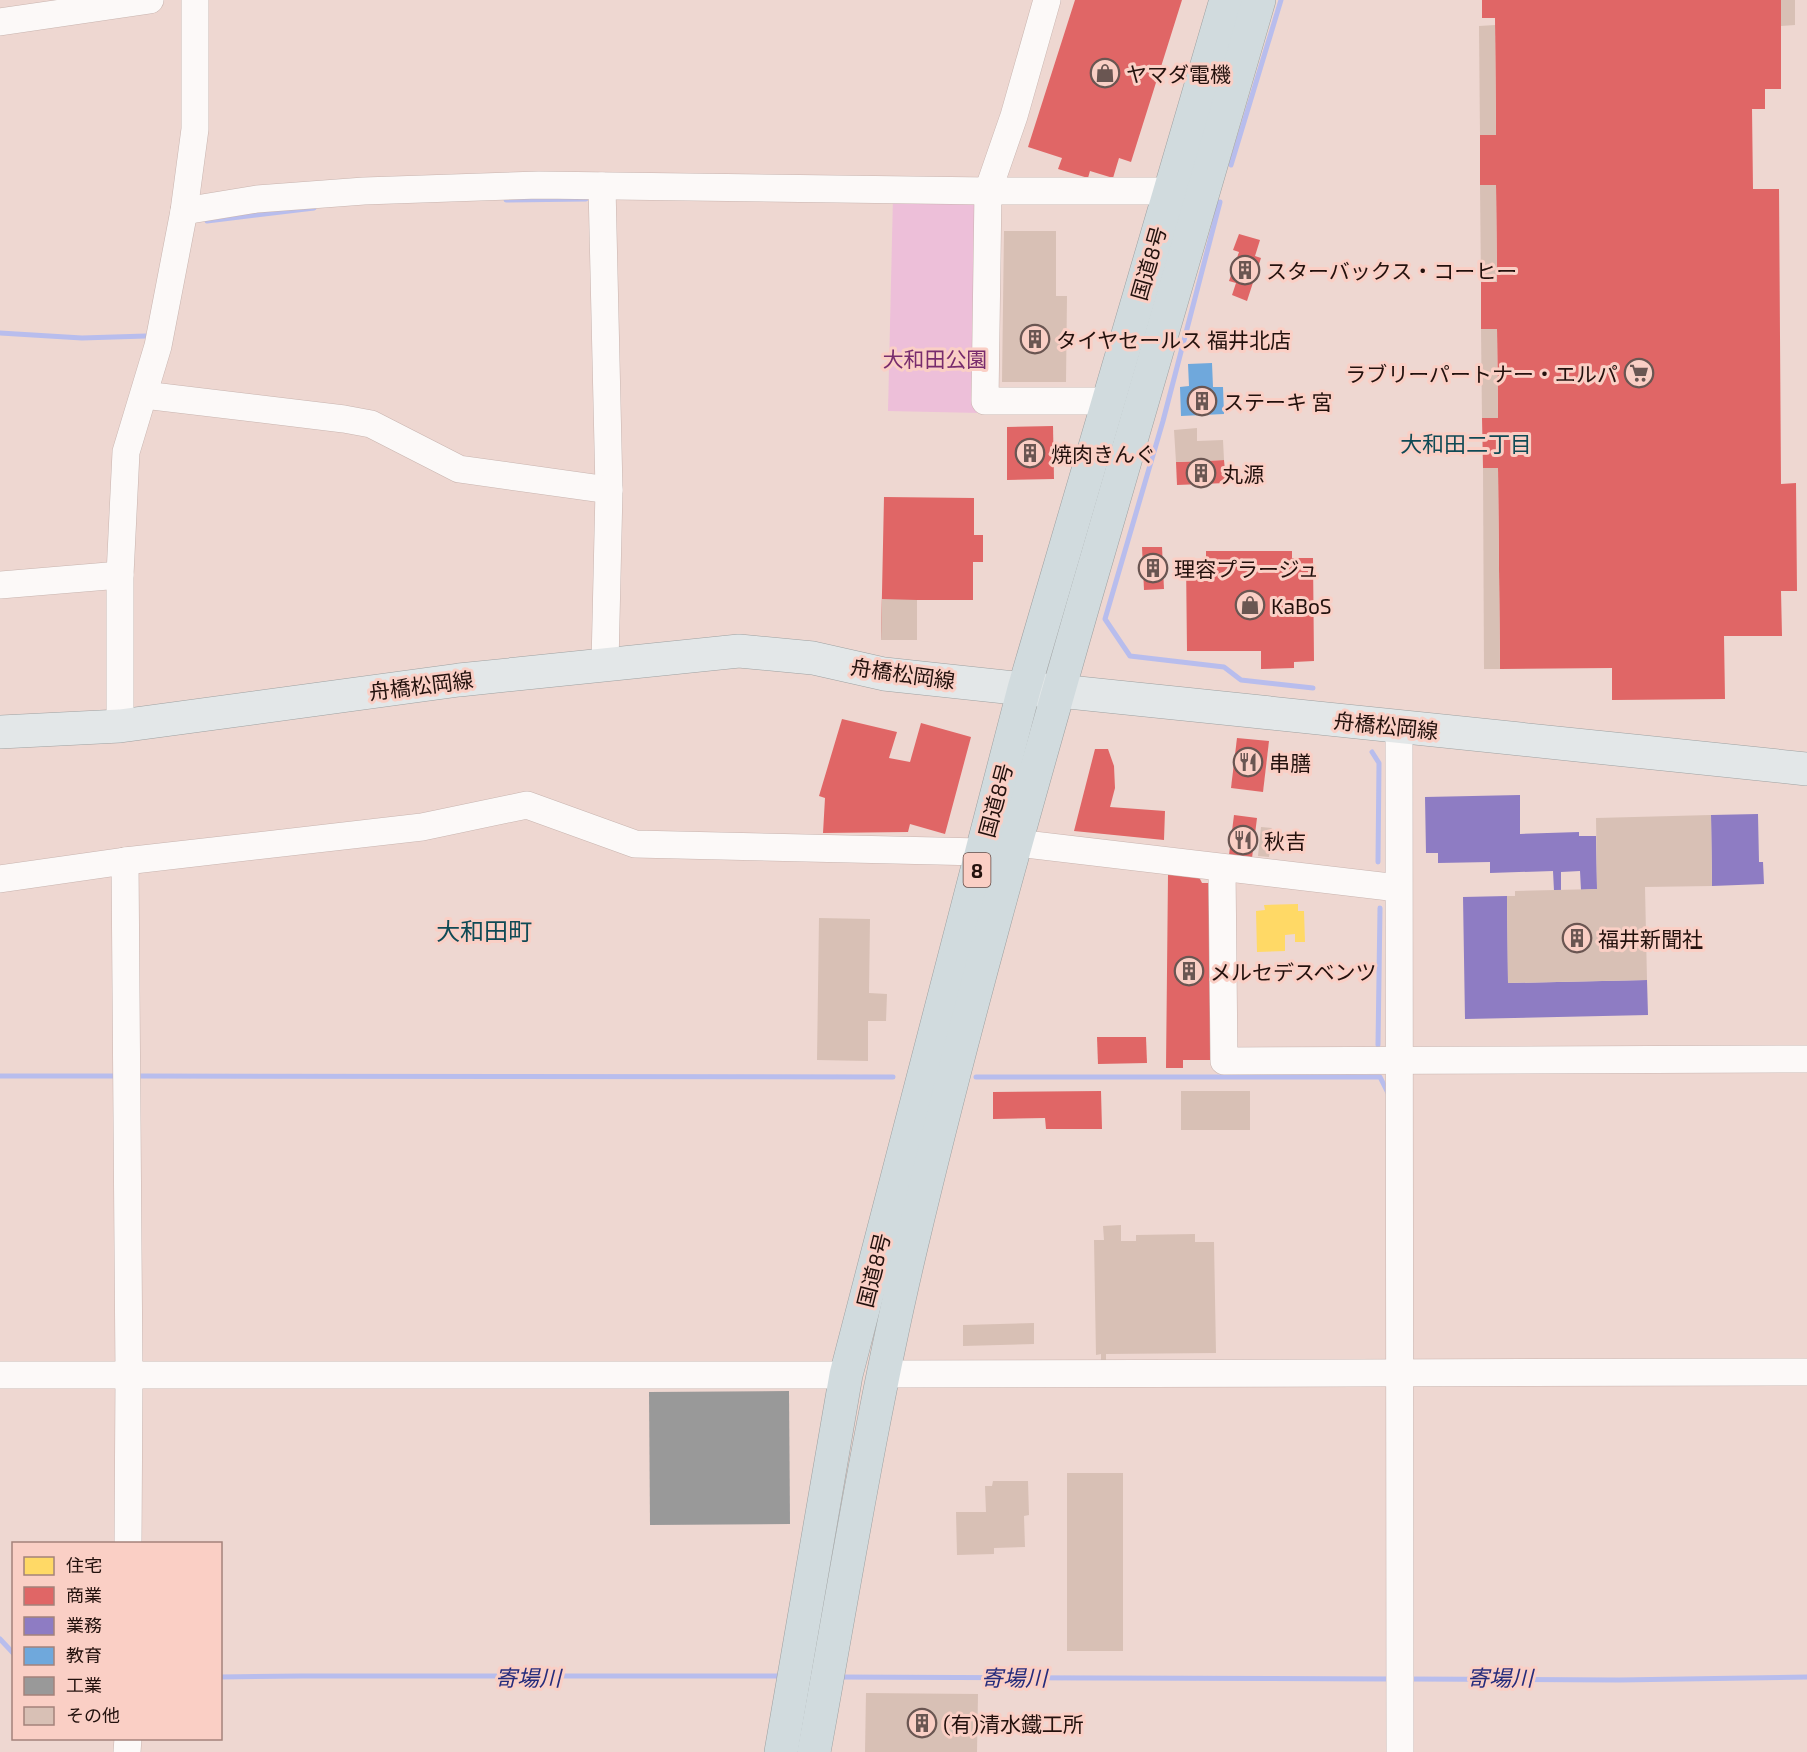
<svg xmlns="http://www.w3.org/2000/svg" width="1807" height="1752" font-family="'Exo 2','Noto Sans JP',sans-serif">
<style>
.green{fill:#edbfd9}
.homes{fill:#ffd966}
.shops{fill:#e06666}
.offices{fill:#8e7cc3}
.schools{fill:#6fa8dc}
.industry{fill:#999}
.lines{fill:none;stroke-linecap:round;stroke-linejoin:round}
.stream{stroke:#b8bded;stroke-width:5}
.building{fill:#d8c0b5}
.minor-casing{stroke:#c8b4af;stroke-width:28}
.major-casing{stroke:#9ea1a1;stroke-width:34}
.highway-casing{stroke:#9ea1a1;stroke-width:34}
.minor{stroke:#fcf9f8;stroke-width:27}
.major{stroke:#e3e7e8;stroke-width:33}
.highway{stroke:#d1dbde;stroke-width:33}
.labels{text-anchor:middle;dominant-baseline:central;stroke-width:6;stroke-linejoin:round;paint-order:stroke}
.shield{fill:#facfc5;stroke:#644a44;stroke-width:1.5}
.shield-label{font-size:20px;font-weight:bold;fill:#23110d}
.poi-label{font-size:21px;fill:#23110d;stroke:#facfc5;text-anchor:start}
.street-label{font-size:21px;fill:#23110d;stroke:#facfc5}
.park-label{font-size:21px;fill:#782c6d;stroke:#facfc5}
.neighbourhood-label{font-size:22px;fill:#0f4a55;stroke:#facfc5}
.water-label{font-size:22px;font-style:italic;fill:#252b7b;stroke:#facfc5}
.quarter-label{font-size:24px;fill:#0f4a55;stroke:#facfc5}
</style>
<rect width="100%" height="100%" fill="#eed7d1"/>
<!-- green -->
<path class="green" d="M893,197L972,200L984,215L980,413L888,411Z"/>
<!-- homes -->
<path class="homes" d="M1298,904V911H1304L1305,942H1295V934L1285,935V951L1257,952L1256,911L1265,910L1264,905Z"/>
<!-- shops -->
<g class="shops">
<path d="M1075,0H1182L1131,162L1119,158L1113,178L1090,171L1088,178L1058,169L1062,158L1028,147Z"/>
<path d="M1482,0H1781V89H1765V109H1752L1753,189H1779L1781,484L1796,483L1797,591H1781L1782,636H1724L1725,699L1612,700V668L1500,669L1498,468H1483L1482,418H1498L1497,329H1481V282H1497L1496,185H1480V135H1496L1495,18H1482Z"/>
<path d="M1239,234L1260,240L1255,256L1261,258L1247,301L1232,295L1236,283L1229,281L1239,252L1233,250Z"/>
<path d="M1053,426L1054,479L1007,480V427Z"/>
<path d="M1224,460L1226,483L1177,485L1176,462Z"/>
<path d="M884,497L974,498V535H983V562H973V600H917V640H881Z"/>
<path d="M1142,547H1162L1164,589L1144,590Z"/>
<path d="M1206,551H1292V558H1313L1314,661L1294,662V668L1261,669V651H1187L1186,560H1206Z"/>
<path d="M842,719L897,732L889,758L910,762L921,723L971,737L945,834L910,824L908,832L823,833L825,798L819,796Z"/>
<path d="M1237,738L1269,741L1263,792L1231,788Z"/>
<path d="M1095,749H1108L1114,766L1115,788L1110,807L1165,811L1164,840L1074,831Z"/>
<path d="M1234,815L1257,818L1252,858L1229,855Z"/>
<path d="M1168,875H1198L1202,883H1211L1210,1060H1183V1068H1166Z"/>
<path d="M1097,1037H1146L1147,1063L1098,1064Z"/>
<path d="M1101,1091L1102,1129H1046L1045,1118L993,1119V1092Z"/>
</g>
<!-- offices -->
<g class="offices">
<path d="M1520,795V834L1579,832V836H1596L1597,889L1581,890L1580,871L1561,872V890L1554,891L1553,871L1490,873V862L1438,863V853H1426L1425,797Z"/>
<path d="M1758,814L1759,862H1763L1764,884L1712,886L1711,815Z"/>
<path d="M1507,896L1508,983L1647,980L1648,1015L1465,1019L1463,897Z"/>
</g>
<!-- schools -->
<path class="schools" d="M1212,363L1213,387H1223L1224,414L1181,416L1180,387L1189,386L1188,364Z"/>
<!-- industry -->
<path class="industry" d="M789,1391L790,1524L650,1525L649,1392Z"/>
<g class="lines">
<!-- stream -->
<g class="stream">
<path d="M1231,165L1281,0"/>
<path d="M506,200L586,199"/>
<path d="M1220,202L1163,421L1105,619L1130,656L1224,667L1241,680L1313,688"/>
<path d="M207,221L314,208"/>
<path d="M0,333L82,338L146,336"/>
<path d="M1372,752L1379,763L1378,862"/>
<path d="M1378,1045L1380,908"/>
<path d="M0,1076H114"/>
<path d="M140,1076L893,1077"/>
<path d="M976,1077H1380L1388,1093"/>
<path d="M0,1639L14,1654"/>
<path d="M220,1677L302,1676H783"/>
<path d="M837,1677L1392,1679"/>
<path d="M1407,1679L1619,1680L1807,1677"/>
</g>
</g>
<!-- building -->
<g class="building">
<path d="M1781,0H1795V25L1781,26Z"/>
<path d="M1495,25L1496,135H1480L1479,26Z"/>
<path d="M1480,185H1496L1497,282H1481Z"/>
<path d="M1004,231H1056V296H1067L1066,382H1002Z"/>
<path d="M1481,329H1497L1498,418H1482Z"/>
<path d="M1197,428V441L1223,440L1224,460L1176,462L1174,430Z"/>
<path d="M1483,468H1498L1500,669H1484Z"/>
<path d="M882,599L917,600V640H881Z"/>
<path d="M1711,815L1712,886L1645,887L1647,980L1508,983L1507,896H1515V891L1597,889L1596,818Z"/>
<path d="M1261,827L1272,828L1269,857L1258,856Z"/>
<path d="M819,918L870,919L869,993L887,994L886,1021H868V1061L817,1060Z"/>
<rect x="1181" y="1091" width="69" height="39"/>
<path d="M1121,1225V1241H1136V1235L1195,1234V1242H1214L1216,1353L1106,1354V1360H1101V1354L1096,1355L1094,1240H1104L1103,1226Z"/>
<path d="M1034,1323V1344L963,1346V1325Z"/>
<rect x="1067" y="1473" width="56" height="178"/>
<path d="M993,1481H1028L1029,1515L1024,1516L1025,1547L994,1548V1554L957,1555L956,1512H986L985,1486H992Z"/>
<path d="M866,1693L978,1694L977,1752H865Z"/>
</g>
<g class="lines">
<!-- minor casing -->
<g class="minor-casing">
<g id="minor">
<path d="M1047,0L1014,116L988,191L985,401H1108"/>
<path d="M0,22L150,0"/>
<path d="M602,186L609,490L605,664"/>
<path d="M184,211L257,199L364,191L539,185L988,191H1169"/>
<path d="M144,395L344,419L371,424L459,469L609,490"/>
<path d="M0,585L120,575"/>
<path d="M120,726V575L126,452L158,346L184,211L195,129V0"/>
<path d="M1399,726L1400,1752"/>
<path d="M1016,843L1398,888"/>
<path d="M125,861L129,1375L128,1544"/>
<path d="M1222,868L1224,1061L1807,1059"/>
<path d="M0,879L125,861L422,827L527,805L635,844L981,852"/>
<path d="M883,1374L1807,1372"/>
<path d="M0,1375H846"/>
<path d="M127,1752L128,1738"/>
</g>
</g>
<!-- major casing -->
<g class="major-casing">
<path id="major" d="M0,732L120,726L459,680L739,651L813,658L884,674L1024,689L1059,691L1807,769"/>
</g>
<!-- highway casing -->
<g class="highway-casing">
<g id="highway">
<path d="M781,1752L846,1375L1024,689L1226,0"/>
<path d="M814,1752C845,1582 872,1411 912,1243C963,1028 1023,815 1084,602C1142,401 1200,200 1259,0"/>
</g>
</g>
<!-- minor -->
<use href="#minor" class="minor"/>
<!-- major -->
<use href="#major" class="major"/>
<!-- highway -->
<use href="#highway" class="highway"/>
</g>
<!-- icons -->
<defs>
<g id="shop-ring" transform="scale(1.5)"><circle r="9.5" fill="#facfc5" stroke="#6a5652" stroke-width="1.5"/><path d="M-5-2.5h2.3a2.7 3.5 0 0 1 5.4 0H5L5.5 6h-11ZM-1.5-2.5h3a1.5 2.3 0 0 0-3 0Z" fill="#6a5652"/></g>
<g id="building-ring" transform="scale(1.5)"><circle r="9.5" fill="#facfc5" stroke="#6a5652" stroke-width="1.5"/><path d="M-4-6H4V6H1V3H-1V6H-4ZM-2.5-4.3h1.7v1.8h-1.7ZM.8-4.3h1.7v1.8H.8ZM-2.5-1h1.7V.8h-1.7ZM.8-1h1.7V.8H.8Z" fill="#6a5652"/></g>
<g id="supermarket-ring" transform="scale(1.5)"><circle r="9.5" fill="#facfc5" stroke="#6a5652" stroke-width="1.5"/><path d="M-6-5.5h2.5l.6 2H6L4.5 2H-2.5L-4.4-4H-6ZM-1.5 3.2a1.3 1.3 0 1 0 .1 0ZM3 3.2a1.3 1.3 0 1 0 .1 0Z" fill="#6a5652"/></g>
<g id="restaurant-ring" transform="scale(1.5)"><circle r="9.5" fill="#facfc5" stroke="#6a5652" stroke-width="1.5"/><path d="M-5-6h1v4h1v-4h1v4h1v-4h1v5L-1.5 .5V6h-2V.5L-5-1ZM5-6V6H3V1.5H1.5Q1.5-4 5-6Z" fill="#6a5652"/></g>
</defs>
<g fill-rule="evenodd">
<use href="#shop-ring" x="1105" y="73"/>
<use href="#building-ring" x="1245" y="270"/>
<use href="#building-ring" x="1035" y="339"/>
<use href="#supermarket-ring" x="1639" y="373"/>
<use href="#building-ring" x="1202" y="401"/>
<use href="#building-ring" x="1030" y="453"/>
<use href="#building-ring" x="1201" y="473"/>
<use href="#building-ring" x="1153" y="568"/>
<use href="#shop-ring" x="1250" y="605"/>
<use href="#restaurant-ring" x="1248" y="762"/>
<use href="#restaurant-ring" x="1243" y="840"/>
<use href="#building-ring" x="1577" y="938"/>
<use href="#building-ring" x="1189" y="971"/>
<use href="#building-ring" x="922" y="1723"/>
</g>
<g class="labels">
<!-- shield labels -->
<rect class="shield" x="963.5" y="853" width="27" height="34" rx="4.5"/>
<g class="shield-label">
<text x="977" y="870">8</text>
</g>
<!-- poi labels -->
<g class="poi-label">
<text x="1126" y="73">ヤマダ電機</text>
<text x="1266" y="270">スターバックス・コーヒー</text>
<text x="1056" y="339">タイヤセールス 福井北店</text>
<text x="1618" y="373" text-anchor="end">ラブリーパートナー・エルパ</text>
<text x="1223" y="401">ステーキ 宮</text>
<text x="1051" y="453">焼肉きんぐ</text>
<text x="1222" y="473">丸源</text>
<text x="1174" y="568">理容プラージュ</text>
<text x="1271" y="605">KaBoS</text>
<text x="1269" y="762">串膳</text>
<text x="1264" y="840">秋吉</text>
<text x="1598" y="938">福井新聞社</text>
<text x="1210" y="971">メルセデスベンツ</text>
<text x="943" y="1723">(有)清水鐵工所</text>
</g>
<!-- street labels -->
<g class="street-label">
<text transform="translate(1148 263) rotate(-74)">国道8号</text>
<text transform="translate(903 673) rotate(8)">舟橋松岡線</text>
<text transform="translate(421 685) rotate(-7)">舟橋松岡線</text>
<text transform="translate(1386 725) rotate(6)">舟橋松岡線</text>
<text transform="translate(995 800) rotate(-75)">国道8号</text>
<text transform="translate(873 1270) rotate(-76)">国道8号</text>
</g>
<!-- park labels -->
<g class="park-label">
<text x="935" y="358">大和田公園</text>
</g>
<!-- neighbourhood labels -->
<g class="neighbourhood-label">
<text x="1466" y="443">大和田二丁目</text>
</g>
<!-- water labels -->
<g class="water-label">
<text x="528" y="1677">寄場川</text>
<text x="1014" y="1677">寄場川</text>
<text x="1500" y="1677">寄場川</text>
</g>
<!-- quarter labels -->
<g class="quarter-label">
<text x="484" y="930">大和田町</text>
</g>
</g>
<!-- legend -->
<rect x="12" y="1542" width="210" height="198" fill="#facfc5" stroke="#a4837b" stroke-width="1.5"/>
<rect x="24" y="1557" width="30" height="18" fill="#ffd966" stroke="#a4837b" stroke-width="1.5"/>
<text x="66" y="1572" font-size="18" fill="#23110d">住宅</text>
<rect x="24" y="1587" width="30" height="18" fill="#e06666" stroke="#a4837b" stroke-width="1.5"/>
<text x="66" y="1602" font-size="18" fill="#23110d">商業</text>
<rect x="24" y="1617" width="30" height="18" fill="#8e7cc3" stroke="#a4837b" stroke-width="1.5"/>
<text x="66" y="1632" font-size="18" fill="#23110d">業務</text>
<rect x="24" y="1647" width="30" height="18" fill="#6fa8dc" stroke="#a4837b" stroke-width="1.5"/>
<text x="66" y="1662" font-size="18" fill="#23110d">教育</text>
<rect x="24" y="1677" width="30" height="18" fill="#999999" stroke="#a4837b" stroke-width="1.5"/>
<text x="66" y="1692" font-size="18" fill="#23110d">工業</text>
<rect x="24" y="1707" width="30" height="18" fill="#d8c0b5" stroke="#a4837b" stroke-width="1.5"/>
<text x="66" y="1722" font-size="18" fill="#23110d">その他</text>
</svg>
